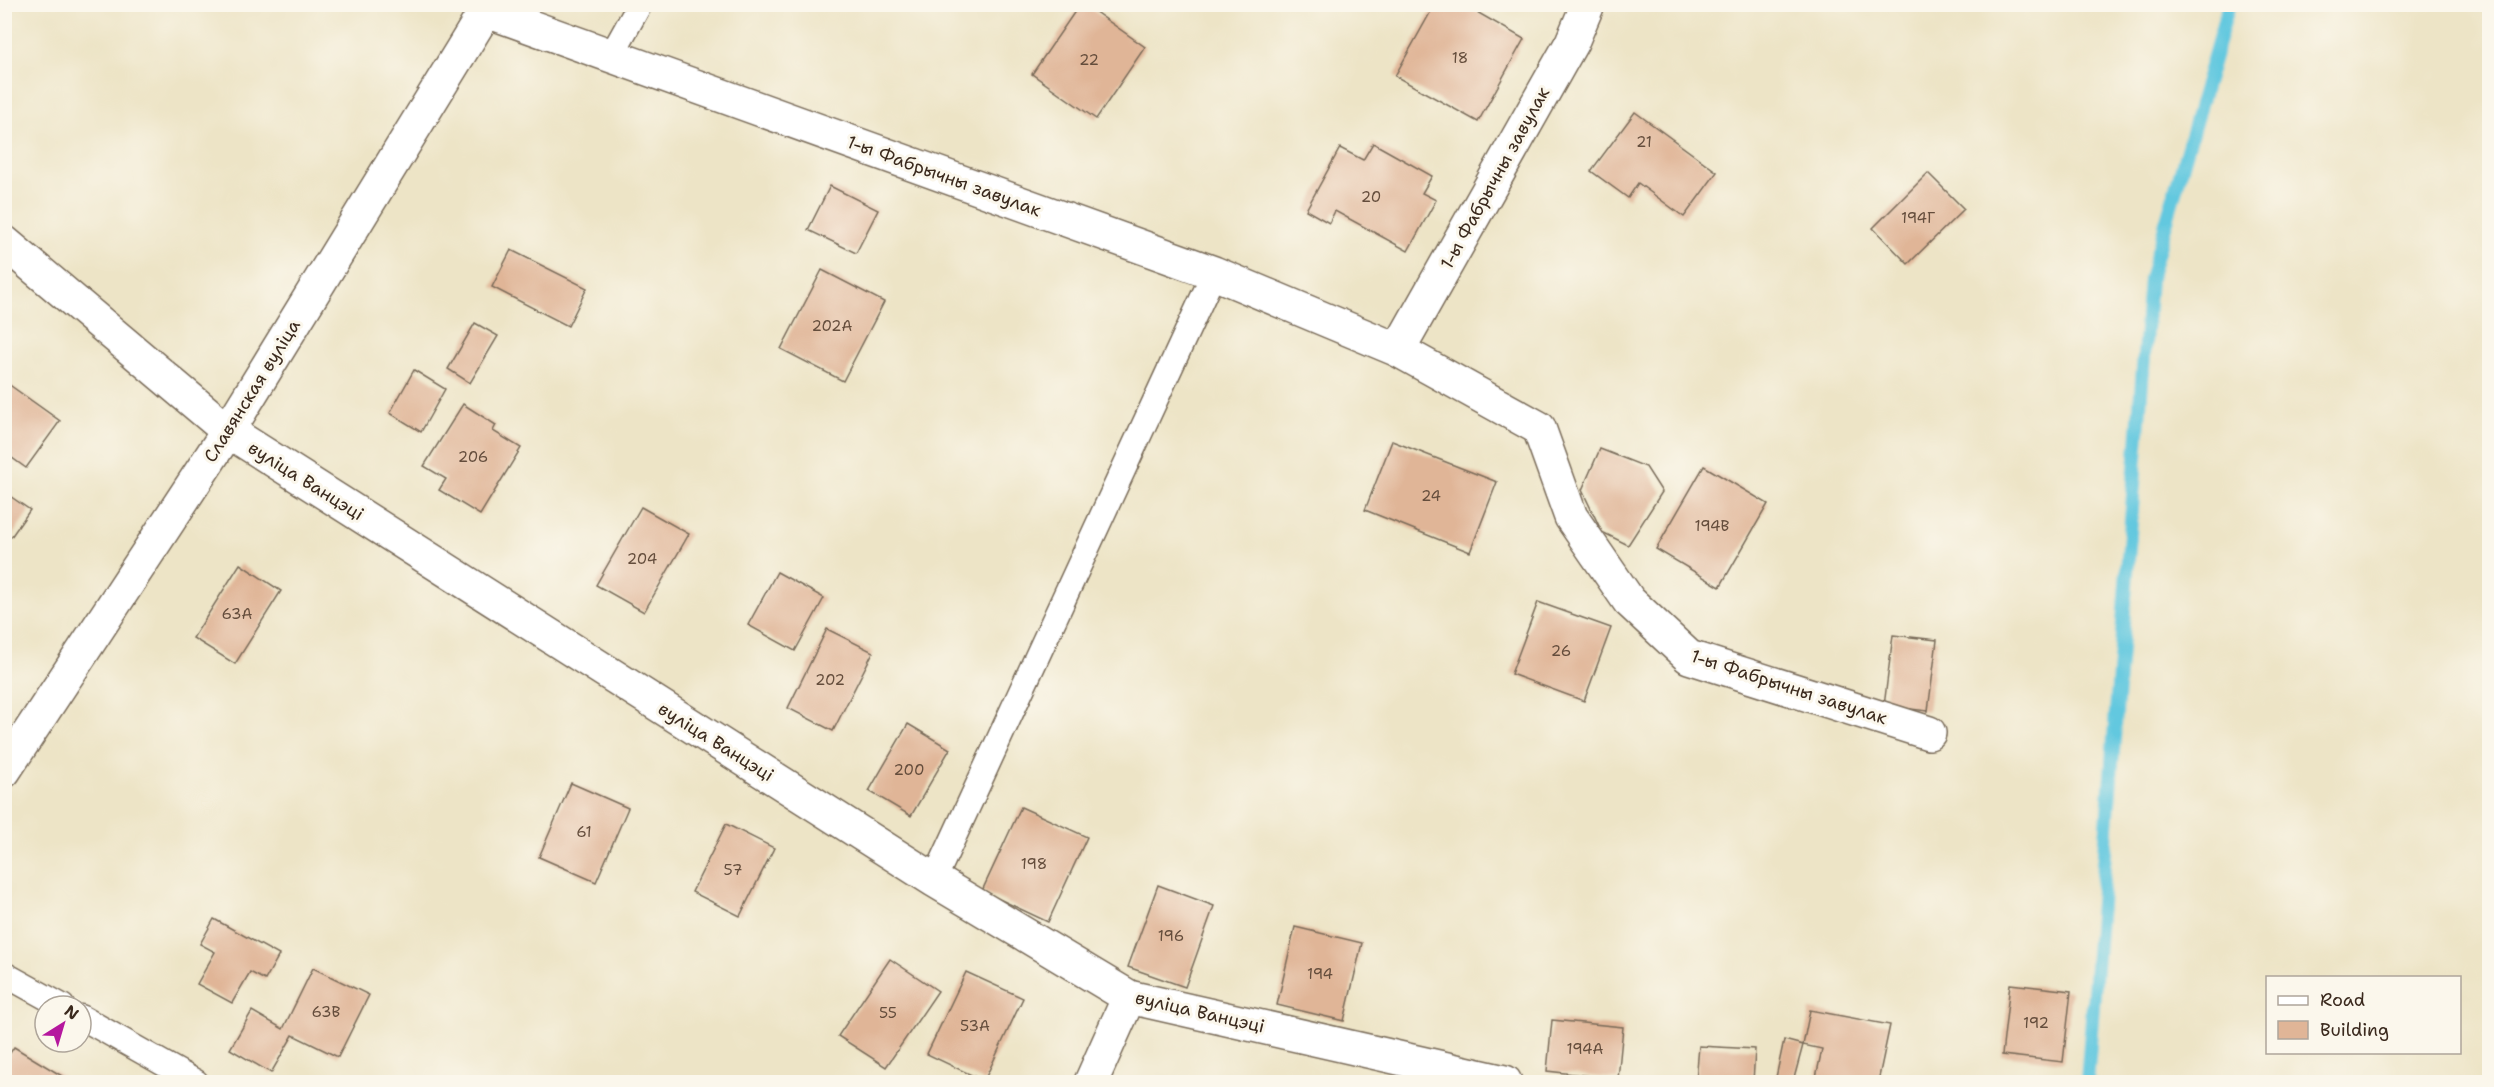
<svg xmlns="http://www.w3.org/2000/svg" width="2494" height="1087" font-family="'Shantell Sans',sans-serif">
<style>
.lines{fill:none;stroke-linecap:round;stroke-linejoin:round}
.stream{stroke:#62c8df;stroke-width:14}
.building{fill:#e0b597}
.service-casing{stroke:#796b59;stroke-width:27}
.minor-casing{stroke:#796b59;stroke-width:36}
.tertiary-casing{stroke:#796b59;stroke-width:36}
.service{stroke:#fff;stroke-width:24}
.minor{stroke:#fff;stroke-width:33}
.tertiary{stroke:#fff;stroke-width:33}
.labels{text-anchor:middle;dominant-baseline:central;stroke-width:6;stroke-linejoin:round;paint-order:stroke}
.number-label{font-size:15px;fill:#644d3c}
.street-label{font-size:18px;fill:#3b2a1e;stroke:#fbf7ec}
</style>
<rect width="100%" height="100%" fill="#fbf7ec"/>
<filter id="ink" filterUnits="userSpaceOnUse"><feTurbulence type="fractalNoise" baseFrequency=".0167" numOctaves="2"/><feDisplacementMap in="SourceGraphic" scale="12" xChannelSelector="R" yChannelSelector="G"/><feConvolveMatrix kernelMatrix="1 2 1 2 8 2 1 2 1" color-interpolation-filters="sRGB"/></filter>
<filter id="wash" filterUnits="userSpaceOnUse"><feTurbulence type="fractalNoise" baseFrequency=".008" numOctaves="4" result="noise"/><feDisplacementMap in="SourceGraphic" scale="24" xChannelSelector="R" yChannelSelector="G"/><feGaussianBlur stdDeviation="1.35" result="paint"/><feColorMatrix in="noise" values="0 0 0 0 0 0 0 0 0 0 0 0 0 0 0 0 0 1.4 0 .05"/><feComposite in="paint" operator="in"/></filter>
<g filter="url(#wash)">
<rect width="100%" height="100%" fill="#ede4c6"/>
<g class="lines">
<!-- stream -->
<path class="stream" d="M2087,1082L2150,279L2229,4"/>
</g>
<g id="blocks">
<!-- building -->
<g class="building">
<path d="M1080,4H1084L1145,47L1096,119L1032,74Z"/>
<path d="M1435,4H1463L1524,39L1478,122L1395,76Z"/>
<path d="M1635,112L1717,172L1684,217L1638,183L1628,198L1591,171Z"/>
<path d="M1373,143L1432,176L1422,193L1436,200L1408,251L1335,211L1329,223L1306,210L1340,148L1363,160Z"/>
<path d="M1928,173L1964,209L1908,264L1873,228Z"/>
<path d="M830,186L878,210L856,253L808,230Z"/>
<path d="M511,250L587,288L568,326L492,287Z"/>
<path d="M822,270L884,302L843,381L781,349Z"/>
<path d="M475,323L498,336L470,383L448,369Z"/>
<path d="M414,370L445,389L421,432L390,413Z"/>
<path d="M4,381L60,421L26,468L4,452Z"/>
<path d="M463,404L496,425L493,431L521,448L480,515L439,490L446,479L424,466Z"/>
<path d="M1392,441L1497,482L1470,552L1365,510Z"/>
<path d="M1600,449L1646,467L1662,492L1628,545L1602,532L1582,490Z"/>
<path d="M1704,466L1768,504L1720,587L1656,549Z"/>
<path d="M4,492L30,510L11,537L4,533Z"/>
<path d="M641,507L689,534L644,612L596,585Z"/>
<path d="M240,564L281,591L235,664L193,638Z"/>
<path d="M777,572L824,598L795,651L748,625Z"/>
<path d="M1538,602L1611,628L1584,701L1511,674Z"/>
<path d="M827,629L873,652L833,731L788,708Z"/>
<path d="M1893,635L1937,640L1928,711L1884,706Z"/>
<path d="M908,724L950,749L911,816L869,791Z"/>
<path d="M571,783L628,808L596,882L539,857Z"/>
<path d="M1021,807L1087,837L1048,922L982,891Z"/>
<path d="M726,824L774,848L740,916L692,892Z"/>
<path d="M1158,885L1214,906L1185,987L1128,967Z"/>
<path d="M214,919L279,955L265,980L250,972L232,1003L197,984L215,952L200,944Z"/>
<path d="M1295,927L1362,943L1344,1021L1277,1005Z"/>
<path d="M890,959L938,991L886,1067L838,1036Z"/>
<path d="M313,968L369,995L338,1057L293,1035L271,1073L230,1049L252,1011L283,1029Z"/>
<path d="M966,972L1023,998L984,1081L927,1054Z"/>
<path d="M2010,984L2071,991L2063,1062L2002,1055Z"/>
<path d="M1810,1010L1890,1025L1878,1082H1815L1822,1049L1803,1045Z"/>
<path d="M1552,1020L1623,1027L1618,1079L1547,1071Z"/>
<path d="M1784,1040L1803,1045L1793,1082H1775Z"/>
<path d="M1699,1046L1755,1049L1753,1082H1696Z"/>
<path d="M14,1047L72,1082H4V1062Z"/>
</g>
</g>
</g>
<g filter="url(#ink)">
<use href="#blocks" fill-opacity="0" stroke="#796b59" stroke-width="1.5"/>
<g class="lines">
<!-- service casing -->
<g class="service-casing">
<g id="service">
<path d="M611,56L640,4"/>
<path d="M934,880L1214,273"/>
<path d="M4,974L62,1006"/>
<path d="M81,1017L196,1082"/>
</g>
</g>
<!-- minor casing -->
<g class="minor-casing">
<g id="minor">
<path d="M1588,4L1572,42L1398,350L1539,428L1571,517L1629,601L1689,657L1929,733"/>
<path d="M487,11L1214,273L1398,350"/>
<path d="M4,242L228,431L934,880L1129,997L1505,1082"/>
<path d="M1091,1082L1129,997"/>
</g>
</g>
<!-- tertiary casing -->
<g class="tertiary-casing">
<path id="tertiary" d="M4,771L228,431L490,4"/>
</g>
<!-- service -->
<use href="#service" class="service"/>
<!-- minor -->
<use href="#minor" class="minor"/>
<!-- tertiary -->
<use href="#tertiary" class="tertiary"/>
</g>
</g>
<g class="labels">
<!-- number labels -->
<g class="number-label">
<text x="1460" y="58">18</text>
<text x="1089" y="60">22</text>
<text x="1644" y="142">21</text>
<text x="1371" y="197">20</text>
<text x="1918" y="218">194Г</text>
<text x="832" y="326">202А</text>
<text x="473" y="457">206</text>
<text x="1431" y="496">24</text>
<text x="1712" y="526">194В</text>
<text x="642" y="559">204</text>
<text x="237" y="614">63А</text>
<text x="1561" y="651">26</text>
<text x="830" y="680">202</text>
<text x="909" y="770">200</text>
<text x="584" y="832">61</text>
<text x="1034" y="864">198</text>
<text x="733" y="870">57</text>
<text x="1171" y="936">196</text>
<text x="1320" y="974">194</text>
<text x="326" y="1012">63В</text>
<text x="888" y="1013">55</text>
<text x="2036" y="1023">192</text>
<text x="975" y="1026">53А</text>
<text x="1585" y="1049">194А</text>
</g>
<!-- street labels -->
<g class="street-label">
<text transform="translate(944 176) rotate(20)">1-ы Фабрычны завулак</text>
<text transform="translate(1495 178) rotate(-61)">1-ы Фабрычны завулак</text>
<text transform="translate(252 391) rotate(-58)">Славянская вуліца</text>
<text transform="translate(306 481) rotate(32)">вуліца Ванцэці</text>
<text transform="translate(1789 687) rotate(18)">1-ы Фабрычны завулак</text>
<text transform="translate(716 742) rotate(32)">вуліца Ванцэці</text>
<text transform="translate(1200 1012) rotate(13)">вуліца Ванцэці</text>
</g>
</g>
<!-- margin -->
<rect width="2494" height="1087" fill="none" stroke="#fbf7ec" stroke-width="24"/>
<!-- legend -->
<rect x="2266" y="976" width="195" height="78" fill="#fbf7ec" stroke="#aea59a" stroke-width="1.5"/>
<rect x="2278" y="996" width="30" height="9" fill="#ffffff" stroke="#aea59a" stroke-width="1.5"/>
<text x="2320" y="1006" font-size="18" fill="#3b2a1e">Road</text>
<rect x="2278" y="1021" width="30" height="18" fill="#e0b597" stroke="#aea59a" stroke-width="1.5"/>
<text x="2320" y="1036" font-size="18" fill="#3b2a1e">Building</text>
<!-- north arrow -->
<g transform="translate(63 1024) rotate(37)"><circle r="28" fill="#fbf7ec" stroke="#aea59a" stroke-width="1.5"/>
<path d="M0-4.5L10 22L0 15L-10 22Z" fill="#b5179e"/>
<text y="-9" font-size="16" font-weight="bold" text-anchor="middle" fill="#3b2a1e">N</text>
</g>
</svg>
